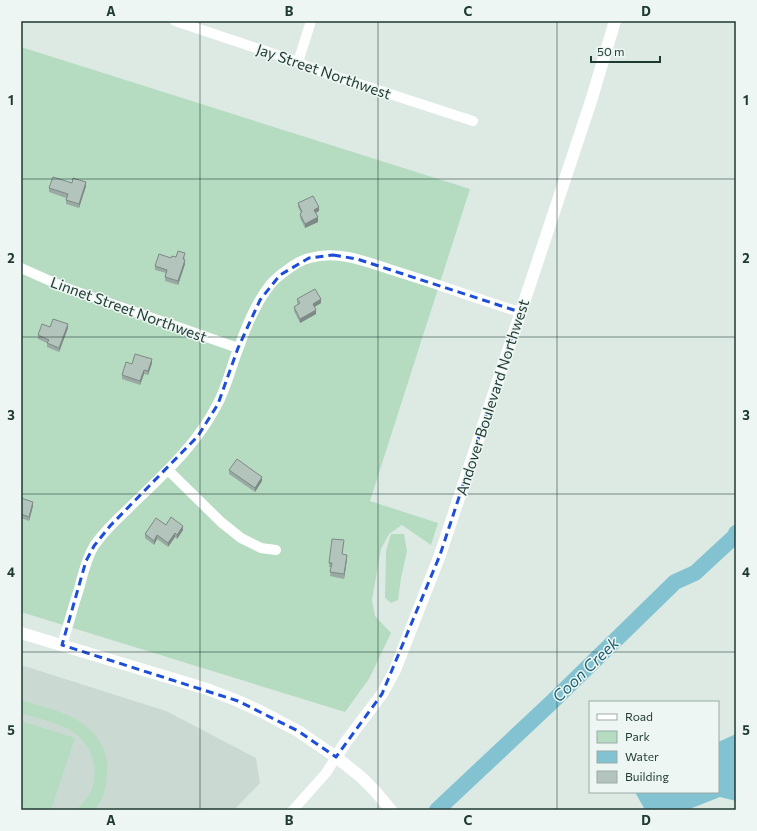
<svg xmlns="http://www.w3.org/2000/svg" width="757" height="831" font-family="Commissioner,sans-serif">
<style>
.built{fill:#cbd9d3}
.green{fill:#b5dcc1}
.water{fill:#83c3d1}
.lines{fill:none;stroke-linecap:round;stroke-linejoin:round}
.river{stroke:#83c3d1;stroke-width:16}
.minor{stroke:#fff;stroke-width:10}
.tertiary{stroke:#fff;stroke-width:12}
.wall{fill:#9aa9a3}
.shaded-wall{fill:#7d8984}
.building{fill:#b3c4bd;stroke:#7d8984}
.marked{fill:none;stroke:#1d4ed8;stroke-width:3;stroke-dasharray:8 5;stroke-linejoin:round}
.grid{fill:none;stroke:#1f3933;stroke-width:1;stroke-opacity:0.55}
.labels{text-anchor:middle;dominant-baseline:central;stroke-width:3;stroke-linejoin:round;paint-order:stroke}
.street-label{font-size:15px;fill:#1f3933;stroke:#edf6f2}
.water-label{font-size:16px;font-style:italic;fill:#196375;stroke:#edf6f2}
.neatline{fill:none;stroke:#1f3933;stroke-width:1.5}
.grid-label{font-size:13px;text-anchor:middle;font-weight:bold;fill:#1f3933}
</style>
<rect width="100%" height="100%" fill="#ddeae4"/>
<!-- built -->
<path class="built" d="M21,665L166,711L256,758L260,783L234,810H21Z"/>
<!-- green -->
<g class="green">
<path d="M21,47L470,189L370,501L438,523L431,545L402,525L389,534L381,549L372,600L375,616L391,633L369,679L345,712L21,612Z"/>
<path d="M391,534H404L407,551L401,578L398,600L391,603L385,598L386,551Z"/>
<path d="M21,700C49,709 88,715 102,746C106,754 108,763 107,773C107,786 103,799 95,810H76C82,804 88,798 91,791C99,771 93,747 76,734C64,724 36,718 21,713Z"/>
<path d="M21,721L75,738L51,810H34L21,806Z"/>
</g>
<!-- water -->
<path class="water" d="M736,734V801L720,797L687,810H645L635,792H718V742Z"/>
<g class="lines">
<!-- river -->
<path class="river" d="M437,810L553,701L675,582L695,573L735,536L736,533"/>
<!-- minor -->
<g class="minor">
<path d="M175,21L298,62L313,69L473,121"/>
<path d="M298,62L311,21"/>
<path d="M21,268L66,288L238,348"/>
<path d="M168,470L221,522L241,538L261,548L276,550"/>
<path d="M62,645C68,626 73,607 79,589C83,574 86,559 94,546C105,529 120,517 134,503C165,473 197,444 217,405C227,387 231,366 239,347C246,327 257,301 270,285C276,277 284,272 291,267C297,263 303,259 310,258C340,249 372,264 401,273C441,285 480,300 520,312"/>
<path d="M293,810L326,773L336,757"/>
</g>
<!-- tertiary -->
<g class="tertiary">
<path d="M21,633L207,689L238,701L260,711L298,731L336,757L361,777L375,791L391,810"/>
<path d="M336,757L345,743L382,694L395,670L440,555L591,101L615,21"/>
</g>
</g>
<!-- wall -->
<g class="wall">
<path d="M72,183L86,186L79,208L66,204V198L49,192V188Z"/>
<path d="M298,203L319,211L315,213L318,222L305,228L300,218V214L301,213L298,207Z"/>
<path d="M176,257H185L184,260L185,264L178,285L165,281V277L166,273L155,270V266L171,258Z"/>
<path d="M297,299L321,303L314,307L316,314L300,323L294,311V307L298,304L297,303Z"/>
<path d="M50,327L68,328L59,352L47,347V343L38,339V335Z"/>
<path d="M152,363L148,375L144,374L140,385L122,379V375L132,364Z"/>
<path d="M229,470L262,481L255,492L229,474Z"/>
<path d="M21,498L33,506L29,521L21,518Z"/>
<path d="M166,525L183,530L177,539L175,537L168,547L157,539L154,545L145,538V534Z"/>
<path d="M344,544L342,554L347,559L344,579L330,576L331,567H329V563Z"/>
</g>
<!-- shaded-wall -->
<g class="shaded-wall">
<path d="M86,182V186L79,208V204Z"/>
<path d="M319,207V211L314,214V210Z"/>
<path d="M318,217V222L305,228V224Z"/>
<path d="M185,260V264L178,285V281Z"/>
<path d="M321,299V303L313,308V304Z"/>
<path d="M316,310V314L300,323V319Z"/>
<path d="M68,324V328L59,352V348Z"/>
<path d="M152,359V363L148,375V371Z"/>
<path d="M144,370V374L140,385V381Z"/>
<path d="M262,477V481L255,492V488Z"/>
<path d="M33,502V506L29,521V517Z"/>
<path d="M183,526V530L177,539V535Z"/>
<path d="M175,533V537L168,547V543Z"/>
<path d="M157,535V539L154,545V541Z"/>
<path d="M347,555V559L344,579V574Z"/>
</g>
<!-- building -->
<g class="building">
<path d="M53,177L72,183L73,178L86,182L79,204L66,200L68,194L49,188Z"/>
<path d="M313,196L319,207L314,210L318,217L305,224L300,214L302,212L298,203Z"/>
<path d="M178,251L185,253L183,259L185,260L178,281L165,277L167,270L155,266L159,254L171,258L172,256L176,257Z"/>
<path d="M315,289L321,299L313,304L316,310L300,319L294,307L300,303L297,299Z"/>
<path d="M53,319L68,324L59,348L47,343L49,340L38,335L42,324L50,327Z"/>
<path d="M135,354L152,359L148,371L144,370L140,381L122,375L126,362L132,364Z"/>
<path d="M237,459L262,477L255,488L229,470Z"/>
<path d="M21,498L33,502L29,517L21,514Z"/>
<path d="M171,517L183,526L177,535L175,533L168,543L157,535L154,541L145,534L156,518L166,525Z"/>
<path d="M332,539L344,540L342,554L347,555L344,574L330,572L332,563H329Z"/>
</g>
<!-- marked area -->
<path class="marked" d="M333,255L357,259L520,312L440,555L382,694L336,757L298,731L238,701L62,645L86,561L94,546L110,526L198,436L218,404L238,348L260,300L280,275L309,258Z"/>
<!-- grid -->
<path class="grid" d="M200,21V810M378,21V810M557,21V810M21,179H736M21,337H736M21,494H736M21,652H736"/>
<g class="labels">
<!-- street labels -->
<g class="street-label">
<text transform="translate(324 71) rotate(19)">Jay Street Northwest</text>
<text transform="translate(129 309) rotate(20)">Linnet Street Northwest</text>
<text transform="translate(492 397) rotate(-72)">Andover Boulevard Northwest</text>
</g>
<!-- water labels -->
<g class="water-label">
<text transform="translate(585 669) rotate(-44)">Coon Creek</text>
</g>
</g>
<!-- border -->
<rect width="757" height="831" fill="none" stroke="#edf6f2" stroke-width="44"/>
<!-- legend -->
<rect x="589" y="701" width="130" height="92" fill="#edf6f2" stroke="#9baaa6"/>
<rect x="597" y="714" width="20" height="6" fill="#ffffff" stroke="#9baaa6"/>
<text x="625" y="721" font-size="12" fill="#1f3933">Road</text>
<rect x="597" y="731" width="20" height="12" fill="#b5dcc1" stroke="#9baaa6"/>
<text x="625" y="741" font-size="12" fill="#1f3933">Park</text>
<rect x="597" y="751" width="20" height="12" fill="#83c3d1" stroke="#9baaa6"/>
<text x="625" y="761" font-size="12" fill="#1f3933">Water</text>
<rect x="597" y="771" width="20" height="12" fill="#b3c4bd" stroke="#9baaa6"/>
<text x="625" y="781" font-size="12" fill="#1f3933">Building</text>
<!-- scale -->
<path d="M591 56v6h69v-6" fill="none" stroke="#1f3933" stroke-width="2"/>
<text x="597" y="56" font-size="12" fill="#1f3933" stroke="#edf6f2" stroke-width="3" paint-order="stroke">50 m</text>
<rect x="22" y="22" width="713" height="787" class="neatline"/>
<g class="grid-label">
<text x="111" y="16">A</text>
<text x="289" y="16">B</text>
<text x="468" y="16">C</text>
<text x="646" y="16">D</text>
<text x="11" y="105">1</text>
<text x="746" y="105">1</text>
<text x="11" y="263">2</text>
<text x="746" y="263">2</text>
<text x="11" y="420">3</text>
<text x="746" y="420">3</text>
<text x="11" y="577">4</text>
<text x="746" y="577">4</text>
<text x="11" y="735">5</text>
<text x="746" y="735">5</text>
<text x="111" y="825">A</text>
<text x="289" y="825">B</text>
<text x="468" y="825">C</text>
<text x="646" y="825">D</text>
</g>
</svg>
